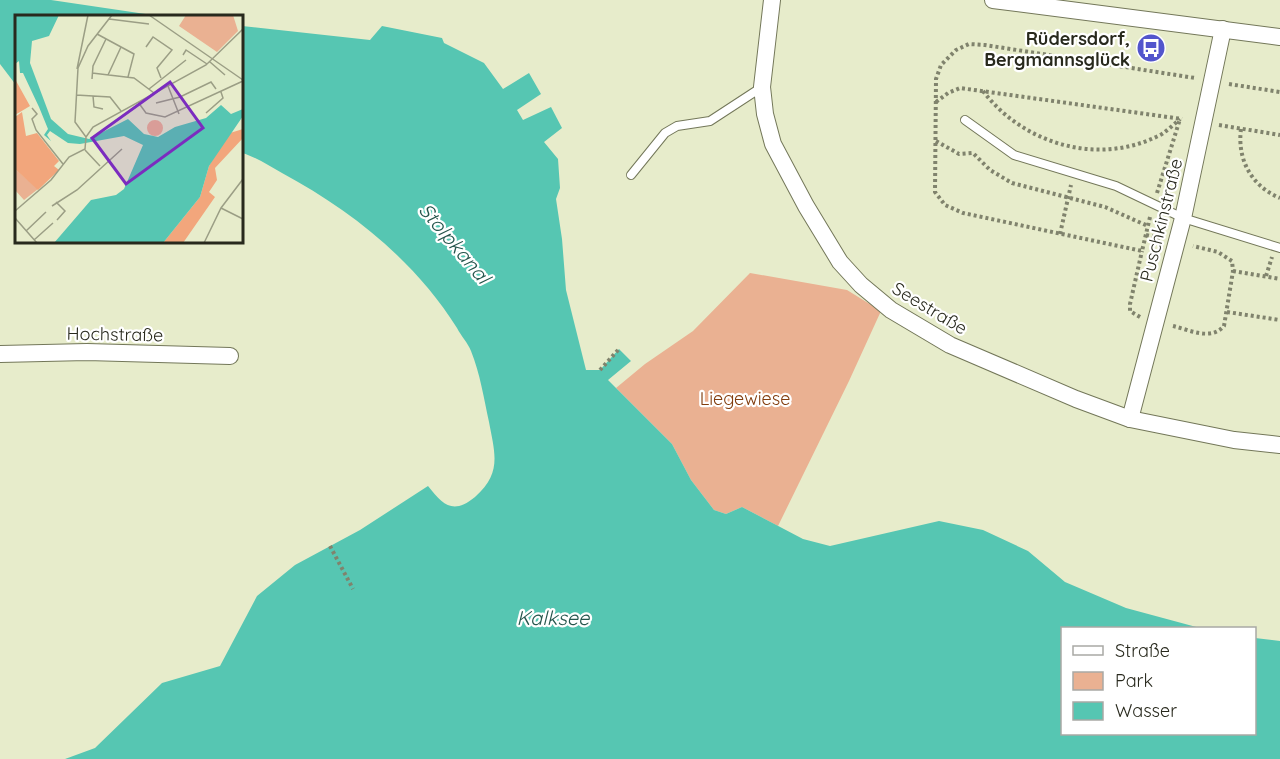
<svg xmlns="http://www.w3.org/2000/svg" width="1280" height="759" font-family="Quicksand,sans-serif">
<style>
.green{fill:#eab192}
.water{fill:#56c6b2}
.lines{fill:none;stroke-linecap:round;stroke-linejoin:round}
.lane-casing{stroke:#737759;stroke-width:10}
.street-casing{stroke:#737759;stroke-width:18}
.path{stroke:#80836d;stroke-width:4;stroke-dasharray:3 3;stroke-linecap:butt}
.lane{stroke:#fff;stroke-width:8}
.street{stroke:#fff;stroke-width:16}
.labels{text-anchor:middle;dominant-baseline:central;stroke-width:4.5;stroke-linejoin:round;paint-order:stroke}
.poi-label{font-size:18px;font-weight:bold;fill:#28291d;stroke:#fff;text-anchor:end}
.street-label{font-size:18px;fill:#28291d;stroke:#fff}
.park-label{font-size:18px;fill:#813c0d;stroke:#fff}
.water-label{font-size:20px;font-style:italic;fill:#25554c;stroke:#fff}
.inset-road{fill:none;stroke:#9b9e85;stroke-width:1.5}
.view{fill:#7b2cbf;fill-opacity:0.15;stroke:#7b2cbf;stroke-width:3}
.inset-edge{fill:none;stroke:#28291d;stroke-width:3}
</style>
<rect width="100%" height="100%" fill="#e7eccb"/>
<!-- green -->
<path class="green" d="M750,273L847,290L881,311L849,381L778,526L742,507L726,514L714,510L691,480L672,444L616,388L645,364L693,331Z"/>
<!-- water -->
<g class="water">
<path d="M0,0H51L159,16H16V85L0,64Z"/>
<path d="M242,26L370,40L382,26L442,38L444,43L484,63L503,89L529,73L541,94L517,110L523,120L551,107L562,128L544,142L558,159L560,188L556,199L562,239L566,290L586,370H600L619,349L631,361L608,380L672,444L691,480L714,510L726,514L742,507L803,539L830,546L939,521L983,530L1028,551L1065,582L1126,608L1200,628H1062V734H1254L1255,638L1280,641V759H65L95,748L162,683L220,666L257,596L295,565L360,530L428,486C443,505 453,515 475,497C502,473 495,454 489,422C484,399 480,373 471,351C468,343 461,336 457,328C415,261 351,210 282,173C269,166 256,157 242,153Z"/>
</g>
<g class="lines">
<!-- lane casing -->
<g class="lane-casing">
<g id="lane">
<path d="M965,120L1014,155L1116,186L1183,218L1280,248"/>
<path d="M631,175L665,133L677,126L710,121L762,87"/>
</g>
</g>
<!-- street casing -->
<g class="street-casing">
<g id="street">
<path d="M772,0L762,87L765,114L773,144L806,206L840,262L861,285L891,310L950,345L1076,399L1130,419L1234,440L1280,445"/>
<path d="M993,0L1280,37"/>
<path d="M0,354L87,352L230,356"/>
<path d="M1130,419L1183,218L1223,29"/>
</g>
</g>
<!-- path -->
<g class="path">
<path d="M1229,84L1280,92"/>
<path d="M983,91C1024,145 1100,167 1162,134C1168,130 1174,124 1180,119"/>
<path d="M936,102L948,93L960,88L1182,119"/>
<path d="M1219,125L1280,135"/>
<path d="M1241,129C1237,159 1251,186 1280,198"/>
<path d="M936,141L959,154L973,153L990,170L1012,183L1105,207L1148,226"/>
<path d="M1157,193L1180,119"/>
<path d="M1150,217L1142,251L963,213L945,205L935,192L936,79L941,65L956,50L969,44L985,45L1195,78"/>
<path d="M1060,234L1071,185"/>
<path d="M1146,235L1160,238"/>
<path d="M1233,271L1280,279"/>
<path d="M1266,276L1272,257"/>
<path d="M1227,312L1280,320"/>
<path d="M1140,317L1130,311V304L1142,251"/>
<path d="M1173,326C1190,330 1211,341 1224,326L1233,271L1232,261L1218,252L1193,246"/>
<path d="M600,370L619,349"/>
<path d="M330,546L353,589"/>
</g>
<!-- lane -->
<use href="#lane" class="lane"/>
<!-- street -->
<use href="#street" class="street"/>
</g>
<!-- icons -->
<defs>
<g id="bus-disc" transform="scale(1.5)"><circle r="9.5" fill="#5255cc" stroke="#fff"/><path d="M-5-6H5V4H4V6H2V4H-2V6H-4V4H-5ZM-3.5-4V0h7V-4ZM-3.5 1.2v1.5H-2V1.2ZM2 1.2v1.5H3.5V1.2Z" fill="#fff"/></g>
</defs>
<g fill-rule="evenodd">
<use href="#bus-disc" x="1151" y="48"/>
</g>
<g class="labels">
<!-- poi labels -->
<g class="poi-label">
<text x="1130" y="38">Rüdersdorf,<tspan x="1130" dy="21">Bergmannsglück</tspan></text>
</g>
<!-- street labels -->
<g class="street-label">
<text transform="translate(1161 220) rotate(-76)">Puschkinstraße</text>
<text transform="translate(930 308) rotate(31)">Seestraße</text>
<text transform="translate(115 334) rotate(1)">Hochstraße</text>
</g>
<!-- park labels -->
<g class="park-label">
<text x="745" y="398">Liegewiese</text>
</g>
<!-- water labels -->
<g class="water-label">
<text transform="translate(455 243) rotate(50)">Stolpkanal</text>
<text x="553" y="617">Kalksee</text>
</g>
</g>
<!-- overview -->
<g transform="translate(15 15)">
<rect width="228" height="228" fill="#e7eccb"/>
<path d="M171,0H218L223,16L202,37L164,11ZM132 113a8 8 0 1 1 16 0a8 8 0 1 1-16 0ZM0,154L23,174L9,185L0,175Z" fill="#eab192"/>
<path d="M0,64L15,91L0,100ZM7,97L11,121L22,118L44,146L39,151L44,155L23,175L0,154V102ZM228,114V123L200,153L202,165L194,177L200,182L168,228H148L185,182L194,151L204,134L215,118Z" fill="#f2a67c"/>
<path d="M0,0H44L34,21L17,26L15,48L36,104L53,119L74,124L113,104L129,119L143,122L160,112L191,103L206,90L216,99L228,94V101L194,151L185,182L148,228H39L76,185L101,180L109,174L128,130L109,121L65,129L53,128L35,116L32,120L36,126L29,120L33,114L24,92L8,58H5L4,46L0,49Z" fill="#56c6b2"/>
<path class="inset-road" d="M134,0L228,65M94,4L134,9M82,19L119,39L113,62M131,32L138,22L157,35L142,53L146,63M168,40L171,35L192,49M195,47L210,60M62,54L73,0M77,58L119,63L139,78M93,60L106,32M77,64L78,51L91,24M153,71L164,99M134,74L171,45M61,80L95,82L106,96M78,81L79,92L88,94M123,87L131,98L150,102L228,66M141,88L165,82L196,67L201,74M17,93L22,99L17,104L21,115L48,149M191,98L208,83L206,77M71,122L78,112L191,50L228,14M70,135L85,151M41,187L50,196L42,205M37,191L62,175L107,134M206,193L228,204M0,196L36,165L54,142L70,134L71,122L60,107L63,53L73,31L97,0M0,203L22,228M11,216L31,197M19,225L38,208M189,228L206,193L228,164"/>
<path class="view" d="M155,67L188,113L111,169L77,123Z"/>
<rect width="228" height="228" class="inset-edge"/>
</g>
<!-- legend -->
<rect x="1061" y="627" width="195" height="108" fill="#ffffff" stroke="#a9a9a5" stroke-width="1.5"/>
<rect x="1073" y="646" width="30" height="9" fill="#ffffff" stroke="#a9a9a5" stroke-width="1.5"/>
<text x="1115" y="657" font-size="18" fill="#28291d">Straße</text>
<rect x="1073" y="672" width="30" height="18" fill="#eab192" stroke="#a9a9a5" stroke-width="1.5"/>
<text x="1115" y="687" font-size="18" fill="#28291d">Park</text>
<rect x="1073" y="702" width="30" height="18" fill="#56c6b2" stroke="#a9a9a5" stroke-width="1.5"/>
<text x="1115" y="717" font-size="18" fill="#28291d">Wasser</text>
</svg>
